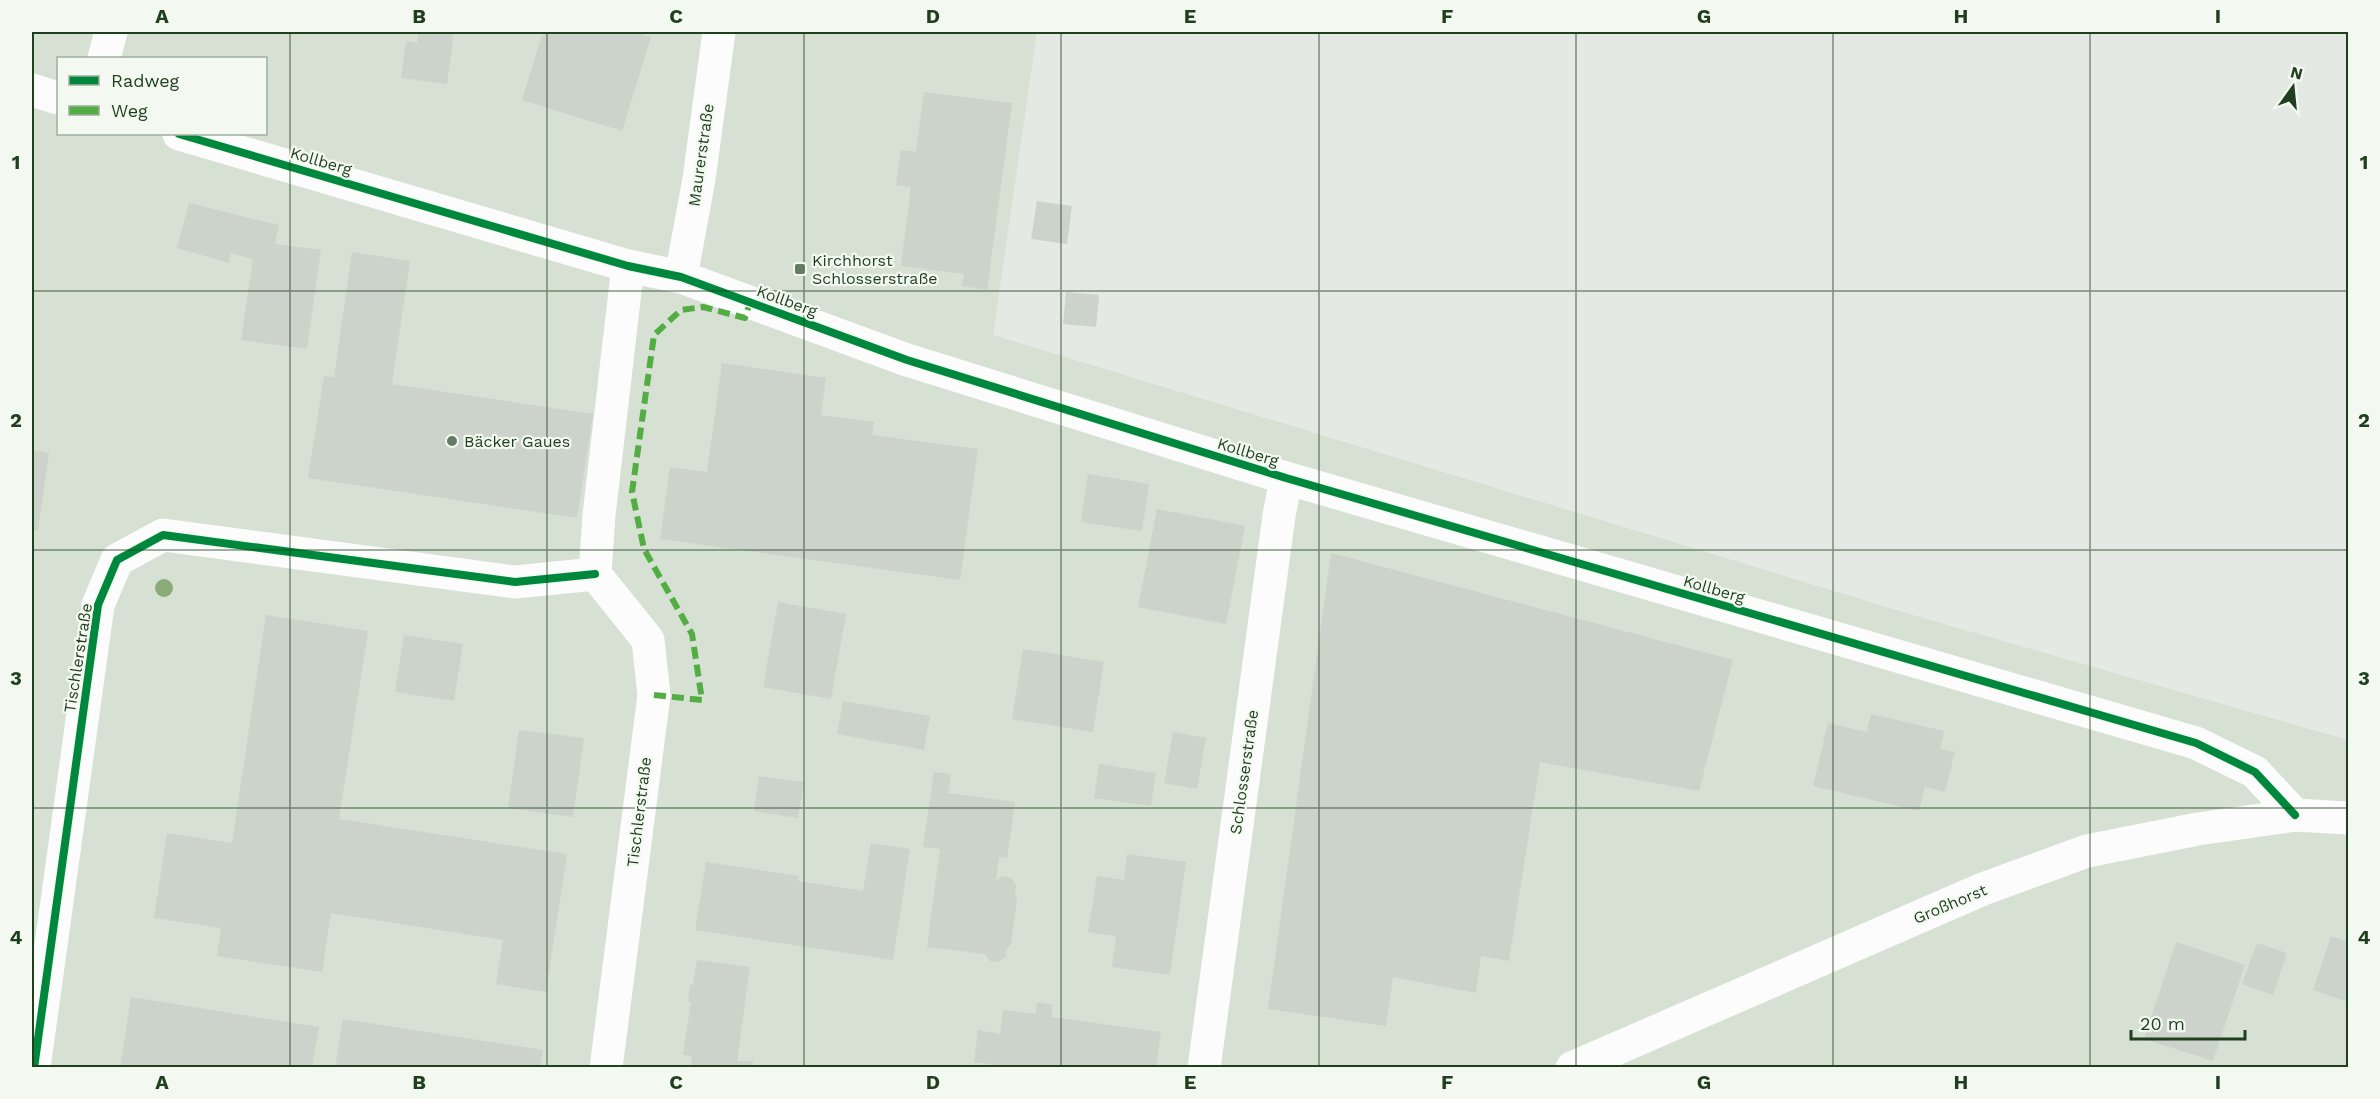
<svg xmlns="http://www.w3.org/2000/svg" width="2380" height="1099" font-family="'Work Sans',sans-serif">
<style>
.built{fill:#d6e0d3;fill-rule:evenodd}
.building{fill:#ccd3cb}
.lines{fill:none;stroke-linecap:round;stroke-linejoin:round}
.minor{stroke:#fbfcfb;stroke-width:33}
.quiet{stroke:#52ad43;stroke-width:6;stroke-dasharray:12 6;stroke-linecap:butt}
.cycleway-casing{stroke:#f3f9f1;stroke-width:11}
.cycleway{stroke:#00873e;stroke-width:8}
.tree{fill:#8bac7a}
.grid{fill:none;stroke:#1f3f1f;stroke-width:1.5;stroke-opacity:0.55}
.poi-dot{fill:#647b64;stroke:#f3f9f1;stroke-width:2}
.labels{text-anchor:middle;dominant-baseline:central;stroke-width:4.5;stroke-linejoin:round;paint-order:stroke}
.street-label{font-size:16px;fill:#1f3f1f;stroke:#f3f9f1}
.poi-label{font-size:16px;fill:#1f3f1f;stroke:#f3f9f1;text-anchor:start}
.neatline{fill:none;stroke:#1f3f1f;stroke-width:2}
.grid-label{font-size:20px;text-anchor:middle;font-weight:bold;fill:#1f3f1f}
</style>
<rect width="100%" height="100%" fill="#e4eae3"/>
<!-- built -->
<path class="built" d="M32,32H1037L993,335L1923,618L2348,740V1067H32ZM58,58H266V134H58Z"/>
<!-- building -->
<g class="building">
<path d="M418,32H454L447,84L401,78L406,41L417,43Z"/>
<path d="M543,32H634L651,37L622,131L522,100Z"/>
<path d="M924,92L1012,103L987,290L962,286L964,274L901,266L911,187L896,185L901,150L916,152Z"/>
<path d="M1037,201L1072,206L1067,244L1031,239Z"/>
<path d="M189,203L279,225L275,244L321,250L307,349L241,340L253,259L231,253L229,263L177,248Z"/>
<path d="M352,252L410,261L392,384L593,414L577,518L308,478L324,376L334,377Z"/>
<path d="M1066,292L1099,295L1096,327L1063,324Z"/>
<path d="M722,363L826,378L821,415L874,422L872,435L978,449L960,580L660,539L670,467L707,472Z"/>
<path d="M32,450L49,453L38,531L32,530Z"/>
<path d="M1088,474L1149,484L1142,531L1081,522Z"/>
<path d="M1157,509L1245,526L1226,624L1138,607Z"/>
<path d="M1331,553L1733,660L1699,791L1540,762L1509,961L1481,956L1476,993L1393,977L1386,1026L1268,1009Z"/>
<path d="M778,602L846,614L831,699L763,687Z"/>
<path d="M266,615L368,631L339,819L567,854L546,992L496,984L503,940L331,913L322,972L217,956L221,928L154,918L167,833L232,843Z"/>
<path d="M404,635L463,644L454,701L395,692Z"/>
<path d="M1023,649L1104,662L1093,732L1012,719Z"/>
<path d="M843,701L930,716L924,750L837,734Z"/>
<path d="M1871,714L1944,731L1940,749L1955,752L1945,792L1925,787L1919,811L1813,786L1828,723L1867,732Z"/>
<path d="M519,730L584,738L573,817L508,808Z"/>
<path d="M1173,732L1206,738L1197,789L1164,783Z"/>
<path d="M1099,764L1156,773L1151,806L1094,798Z"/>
<path d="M934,772L951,774L948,793L1015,802L1007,858L999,857L996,881L1002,876L1011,878L1016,885L1015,894L1017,900L1011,944L1007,949L1006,957L999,962L990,961L985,954L927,947L940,849L923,847Z"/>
<path d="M759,776L804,782L798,818L754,811Z"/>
<path d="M871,843L910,849L893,960L695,930L706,862L799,876L798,881L863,891Z"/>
<path d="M1127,854L1186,862L1170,975L1112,967L1116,936L1088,932L1097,876L1124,880Z"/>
<path d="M2331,936L2348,942V1002L2313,990Z"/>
<path d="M2176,942L2245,965L2213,1061L2144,1039Z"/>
<path d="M2257,943L2287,953L2273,995L2242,984Z"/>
<path d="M697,960L750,967L737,1061H753L752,1068H690L692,1056L683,1055L691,1002L688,1001L690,985H693Z"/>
<path d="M131,997L319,1027L312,1068H120Z"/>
<path d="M1037,1002L1053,1005L1051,1017L1161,1032L1156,1068H989L990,1064L974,1062L978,1030L1000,1034L1003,1010L1036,1014Z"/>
<path d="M343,1019L543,1050L540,1068H335Z"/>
</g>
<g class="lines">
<!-- minor -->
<g class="minor">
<path d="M104,58L111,32"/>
<path d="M32,90L58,98"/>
<path d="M179,134L628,266L681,277L907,360L1286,478L2196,743L2255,772L2295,815"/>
<path d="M681,277L699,179L719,32"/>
<path d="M34,1068L98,605L117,560L163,535L515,582L595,574"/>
<path d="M606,1068L654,695L648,640L595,574L599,515L628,266"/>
<path d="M1204,1068L1279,516L1286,478"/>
<path d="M1572,1068L1983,889L2087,851L2198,829L2295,815L2348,818"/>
</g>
<!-- quiet -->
<path class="quiet" d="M654,695L702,700L692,634L644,549L632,492L654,335L681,310L703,307L745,318L750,302"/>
<!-- cycleway casing -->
<g class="cycleway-casing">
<g id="cycleway">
<path d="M179,134L628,266L681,277L907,360L1286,478L2196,743L2255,772L2295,815"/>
<path d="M34,1068L98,605L117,560L163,535L515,582L595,574"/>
</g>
</g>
<!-- cycleway -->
<use href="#cycleway" class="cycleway"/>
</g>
<!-- trees -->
<circle class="tree" cx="164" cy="588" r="9"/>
<!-- grid -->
<path class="grid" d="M290,32V1068M547,32V1068M804,32V1068M1061,32V1068M1319,32V1068M1576,32V1068M1833,32V1068M2090,32V1068M32,291H2348M32,550H2348M32,808H2348"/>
<!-- markers -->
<g class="poi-dot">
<rect x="794" y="263" width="12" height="12" rx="3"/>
<circle cx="452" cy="441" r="6"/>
</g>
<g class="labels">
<!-- street labels -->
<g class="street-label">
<text transform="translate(701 155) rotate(-82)">Maurerstraße</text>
<text transform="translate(321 161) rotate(16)">Kollberg</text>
<text transform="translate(787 301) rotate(20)">Kollberg</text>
<text transform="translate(1248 452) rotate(17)">Kollberg</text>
<text transform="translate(1714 589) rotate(16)">Kollberg</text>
<text transform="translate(78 658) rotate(-81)">Tischlerstraße</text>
<text transform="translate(1244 772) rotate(-82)">Schlosserstraße</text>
<text transform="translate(639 812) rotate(-83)">Tischlerstraße</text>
<text transform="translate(1950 904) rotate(-23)">Großhorst</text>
</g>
<!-- poi labels -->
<g class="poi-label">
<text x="812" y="260">Kirchhorst<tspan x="812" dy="18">Schlosserstraße</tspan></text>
<text x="464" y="441">Bäcker Gaues</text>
</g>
</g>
<!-- border -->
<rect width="2380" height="1099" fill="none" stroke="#f3f9f1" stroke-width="66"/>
<!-- legend -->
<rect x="57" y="57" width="210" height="78" fill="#f3f9f1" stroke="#9eaf9d" stroke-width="1.5"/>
<rect x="69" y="76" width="30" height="9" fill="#00873e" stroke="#9eaf9d" stroke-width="1.5"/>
<text x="111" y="87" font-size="18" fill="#1f3f1f">Radweg</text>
<rect x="69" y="106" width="30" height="9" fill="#52ad43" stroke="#9eaf9d" stroke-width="1.5"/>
<text x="111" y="117" font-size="18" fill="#1f3f1f">Weg</text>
<!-- north arrow -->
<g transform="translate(2293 87) rotate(15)" stroke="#f3f9f1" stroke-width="4.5" paint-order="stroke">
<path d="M0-4.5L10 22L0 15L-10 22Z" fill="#1f3f1f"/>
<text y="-9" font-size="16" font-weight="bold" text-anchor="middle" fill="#1f3f1f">N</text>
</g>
<!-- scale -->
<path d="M2131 1030v9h114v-9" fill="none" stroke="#1f3f1f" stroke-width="3"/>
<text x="2140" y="1030" font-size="18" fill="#1f3f1f" stroke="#f3f9f1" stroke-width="4.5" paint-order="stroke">20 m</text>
<rect x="33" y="33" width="2314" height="1033" class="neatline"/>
<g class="grid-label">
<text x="162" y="23">A</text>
<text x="419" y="23">B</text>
<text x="676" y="23">C</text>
<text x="933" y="23">D</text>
<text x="1190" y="23">E</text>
<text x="1447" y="23">F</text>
<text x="1704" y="23">G</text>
<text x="1961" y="23">H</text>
<text x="2218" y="23">I</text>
<text x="16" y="169">1</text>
<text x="2364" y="169">1</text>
<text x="16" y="427">2</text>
<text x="2364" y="427">2</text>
<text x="16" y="685">3</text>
<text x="2364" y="685">3</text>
<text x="16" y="944">4</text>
<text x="2364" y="944">4</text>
<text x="162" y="1089">A</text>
<text x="419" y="1089">B</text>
<text x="676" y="1089">C</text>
<text x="933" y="1089">D</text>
<text x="1190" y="1089">E</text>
<text x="1447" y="1089">F</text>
<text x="1704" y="1089">G</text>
<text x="1961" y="1089">H</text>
<text x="2218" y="1089">I</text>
</g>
</svg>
